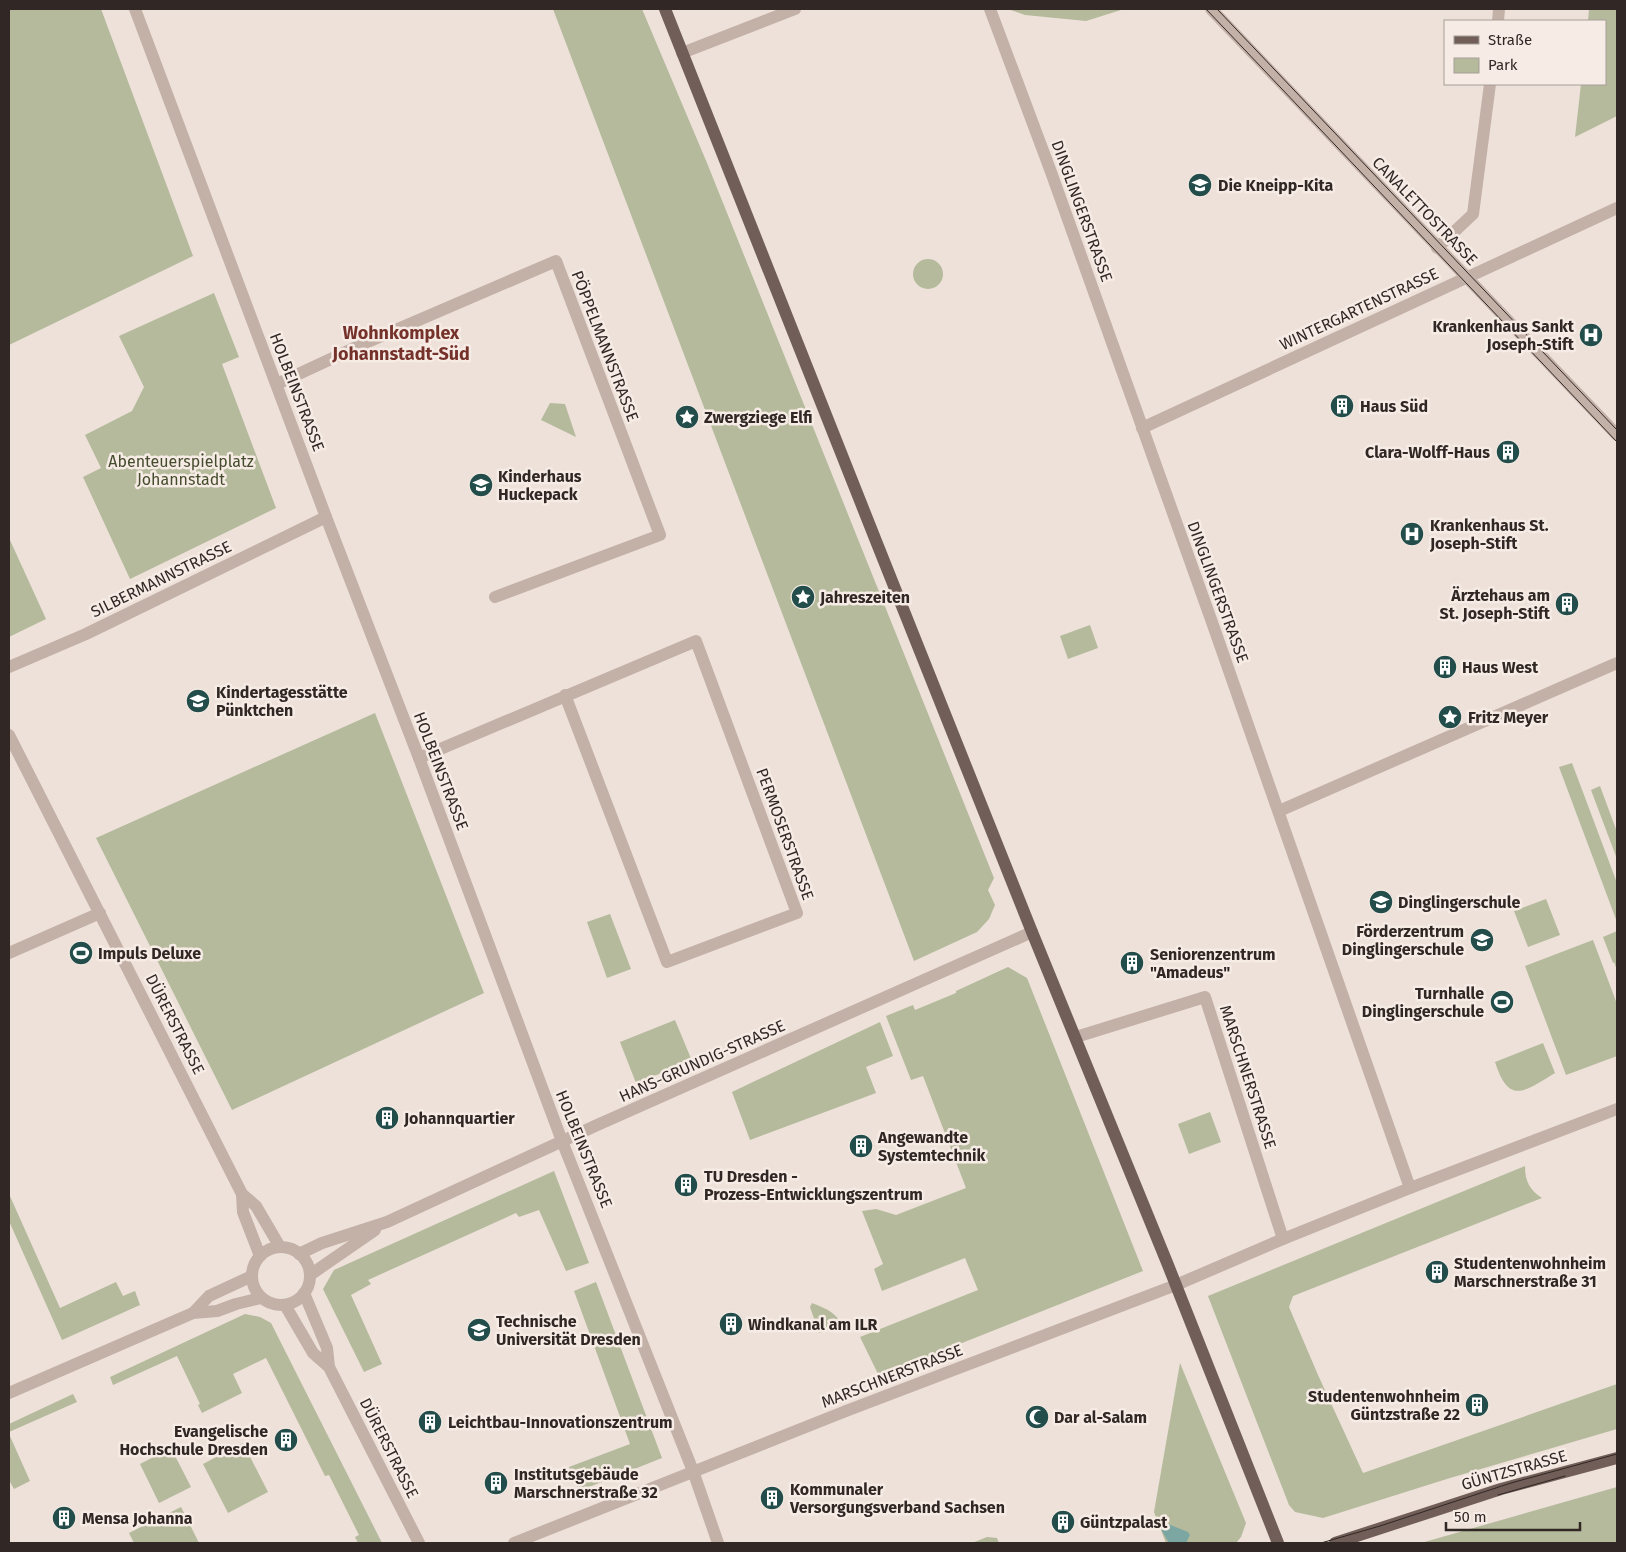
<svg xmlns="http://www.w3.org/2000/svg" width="1626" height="1552" font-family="'Fira Sans',sans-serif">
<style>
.green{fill:#b4ba9b}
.water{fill:#7ca6a2}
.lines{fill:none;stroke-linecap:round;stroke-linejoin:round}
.minor{stroke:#c3b0a7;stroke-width:12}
.major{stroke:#715e59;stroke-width:12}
.tram{stroke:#312826;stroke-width:1}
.labels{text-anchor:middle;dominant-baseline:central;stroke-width:5;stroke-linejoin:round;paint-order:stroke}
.poi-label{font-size:16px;font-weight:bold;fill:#312826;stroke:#f6ece5;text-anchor:start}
.street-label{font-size:16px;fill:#312826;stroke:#f6ece5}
.park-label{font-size:16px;fill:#454c2d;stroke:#f6ece5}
.neighbourhood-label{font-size:18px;font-weight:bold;fill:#75322a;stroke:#f6ece5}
</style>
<rect width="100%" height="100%" fill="#ede1d9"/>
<!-- green -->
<g class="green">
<path d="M9,9H101L193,256L9,345Z"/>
<path d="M553,9H642L707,163L994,878L988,890L995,905L989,919L977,932L914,961Z"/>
<path d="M1008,9H1124L1086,21L1025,15Z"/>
<path d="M1589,9H1617V116L1575,137L1581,84H1605V21H1588Z"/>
<circle cx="928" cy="274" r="15"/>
<path d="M214,293L239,357L222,364L276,508L130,579L83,477L101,468L85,435L132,411L144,387L119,336Z"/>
<path d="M550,403L565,404L576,437L541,420Z"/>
<path d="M9,538L46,619L9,637Z"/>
<path d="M1090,625L1098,648L1068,659L1060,636Z"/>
<path d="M375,713L484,993L232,1110L96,838Z"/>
<path d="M1572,763L1617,883V922L1559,767Z"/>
<path d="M1600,786L1617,832V859L1591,790Z"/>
<path d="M1546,899L1560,935L1528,947L1514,911Z"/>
<path d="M610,914L631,969L607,978L587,922Z"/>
<path d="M1617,931V970L1614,962L1613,963L1603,937Z"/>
<path d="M1593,940L1617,1004V1056L1566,1075L1525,966Z"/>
<path d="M1008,967L1027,978L1143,1271L879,1376L860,1337L978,1290L965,1258L882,1291L874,1269L883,1264L862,1211L876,1209L896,1215L966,1188L923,1076L911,1080L886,1016L913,1005L915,1010L956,993V991Z"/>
<path d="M675,1020L692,1061L636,1083L620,1042Z"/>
<path d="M880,1022L893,1056L866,1067L876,1093L750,1140L732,1092Z"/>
<path d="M1543,1043L1555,1073C1525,1091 1509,1106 1495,1062Z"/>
<path d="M1210,1112L1221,1142L1189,1154L1178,1124Z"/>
<path d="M1525,1166C1525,1182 1530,1190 1542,1198L1293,1296L1289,1307L1318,1375L1363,1473L1617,1384V1429L1450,1478L1323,1518L1295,1512L1289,1505L1208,1296Z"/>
<path d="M554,1171L589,1263L566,1271L539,1210L519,1217L516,1213L368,1280L371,1284L351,1295L382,1364L364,1372L323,1289L334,1270Z"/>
<path d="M9,1194L60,1308L116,1282L123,1296L135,1291L140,1305L62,1340L9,1221Z"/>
<path d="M596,1282L662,1458L579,1491L569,1467L630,1444L574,1291Z"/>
<path d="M812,1303C824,1308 837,1312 841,1325L819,1333L810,1307Z"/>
<path d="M245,1314L260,1317L271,1323L382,1543H358L355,1537L359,1535L329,1475L325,1476L266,1358L233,1374L242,1393L202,1413L198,1405L200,1404L177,1356L113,1385L110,1377Z"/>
<path d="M1180,1363L1246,1523L1241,1537L1236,1543H1166L1154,1512Z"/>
<path d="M73,1394L77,1402L9,1432V1424Z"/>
<path d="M9,1434L30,1481L14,1489L9,1480Z"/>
<path d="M243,1443L268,1492L228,1513L203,1464Z"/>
<path d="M171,1448L191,1487L159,1503L140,1464Z"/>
<path d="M1617,1487V1543H1421Z"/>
<path d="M181,1507L199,1543H134L129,1533Z"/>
<path d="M987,1537L997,1538L999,1543H972Z"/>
</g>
<!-- water -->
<path class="water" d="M1164,1524H1168L1188,1532L1190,1535L1186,1543H1169L1162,1531V1526Z"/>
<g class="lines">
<!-- minor -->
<g class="minor">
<path d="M135,9L326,517L419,758L562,1141L693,1471L718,1543"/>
<path d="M990,9L1051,172L1213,625L1410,1188"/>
<path d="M1211,9L1617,435"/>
<path d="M1498,21L1499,9"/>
<path d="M682,53L795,9"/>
<path d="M1437,248L1473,214L1490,84"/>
<path d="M277,384L363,344L556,261L660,535L495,597"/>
<path d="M1142,428L1617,208"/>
<path d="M9,667L86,634L326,517"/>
<path d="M9,735L242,1194L256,1206L280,1247"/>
<path d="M419,758L696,641L797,913L667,962L565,695"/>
<path d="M1279,811L1617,663"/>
<path d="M9,953L100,913"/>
<path d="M1076,1037L1205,997L1283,1239"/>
<path d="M242,1194L243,1212L260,1256"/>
<circle cx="281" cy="1276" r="29"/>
<path d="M299,1254L322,1243L387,1222L595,1126L1032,932"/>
<path d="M310,1275L375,1230"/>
<path d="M304,1293L327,1348L329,1367L419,1543"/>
<path d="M285,1305L313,1353L329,1367"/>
<path d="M193,1313L217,1311L236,1304L261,1298"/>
<path d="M9,1393L193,1313L209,1296L252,1276"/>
<path d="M514,1543L846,1411L1176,1285L1283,1239L1410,1188L1617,1109"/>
</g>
<!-- major -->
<g class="major">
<path d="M665,9L876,541L1032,932L1168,1265L1278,1543"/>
<path d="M1335,1543L1501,1489L1617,1458"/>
</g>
<!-- tram -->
<g class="tram">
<path d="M1206,9L1617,442"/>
<path d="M1217,9L1617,430"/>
<path d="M1498,1495L1565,1476"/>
<path d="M1321,1543L1380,1526L1511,1483L1617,1454"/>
</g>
</g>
<!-- icons -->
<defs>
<g id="school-disc" transform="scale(1.25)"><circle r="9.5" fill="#224d4a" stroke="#f6ece5"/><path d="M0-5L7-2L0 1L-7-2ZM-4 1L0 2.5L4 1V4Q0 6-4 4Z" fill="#fff"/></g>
<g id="hospital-disc" transform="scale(1.25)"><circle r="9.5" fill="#224d4a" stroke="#f6ece5"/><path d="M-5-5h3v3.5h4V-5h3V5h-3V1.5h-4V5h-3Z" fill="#fff"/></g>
<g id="building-disc" transform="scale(1.25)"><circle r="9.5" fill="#224d4a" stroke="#f6ece5"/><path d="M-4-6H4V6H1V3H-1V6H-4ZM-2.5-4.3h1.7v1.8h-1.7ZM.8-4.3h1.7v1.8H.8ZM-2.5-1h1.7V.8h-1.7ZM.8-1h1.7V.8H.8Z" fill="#fff"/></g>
<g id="sight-disc" transform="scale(1.25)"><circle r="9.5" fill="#224d4a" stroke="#f6ece5"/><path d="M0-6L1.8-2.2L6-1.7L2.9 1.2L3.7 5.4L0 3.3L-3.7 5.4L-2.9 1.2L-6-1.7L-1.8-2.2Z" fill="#fff"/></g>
<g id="stadium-disc" transform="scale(1.25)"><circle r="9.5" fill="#224d4a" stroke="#f6ece5"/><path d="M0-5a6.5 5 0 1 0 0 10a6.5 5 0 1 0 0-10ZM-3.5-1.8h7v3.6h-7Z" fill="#fff"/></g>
<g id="university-disc" transform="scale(1.25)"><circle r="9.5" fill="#224d4a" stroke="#f6ece5"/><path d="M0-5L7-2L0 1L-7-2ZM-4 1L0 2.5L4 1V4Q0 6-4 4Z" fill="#fff"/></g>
<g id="mosque-disc" transform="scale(1.25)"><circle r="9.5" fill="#224d4a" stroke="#f6ece5"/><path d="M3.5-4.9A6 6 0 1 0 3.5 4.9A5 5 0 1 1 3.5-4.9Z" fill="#fff"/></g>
</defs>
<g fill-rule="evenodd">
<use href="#school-disc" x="1200" y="185"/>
<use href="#hospital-disc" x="1591" y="335"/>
<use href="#building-disc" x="1342" y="406"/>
<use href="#sight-disc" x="687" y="417"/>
<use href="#building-disc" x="1508" y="452"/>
<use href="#school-disc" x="481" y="485"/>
<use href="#hospital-disc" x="1412" y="534"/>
<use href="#sight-disc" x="803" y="597"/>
<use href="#building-disc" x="1567" y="604"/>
<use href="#building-disc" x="1445" y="667"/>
<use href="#school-disc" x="198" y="701"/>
<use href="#sight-disc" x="1450" y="717"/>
<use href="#school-disc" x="1381" y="902"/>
<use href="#school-disc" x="1482" y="940"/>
<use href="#stadium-disc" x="81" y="953"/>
<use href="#building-disc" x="1132" y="963"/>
<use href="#stadium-disc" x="1502" y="1002"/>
<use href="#building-disc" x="387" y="1118"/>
<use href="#building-disc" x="861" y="1146"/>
<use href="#building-disc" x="686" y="1185"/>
<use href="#building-disc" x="1437" y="1272"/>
<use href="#building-disc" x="731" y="1324"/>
<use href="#university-disc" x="479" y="1330"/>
<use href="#building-disc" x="1477" y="1405"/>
<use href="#mosque-disc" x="1037" y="1417"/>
<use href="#building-disc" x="430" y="1422"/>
<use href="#building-disc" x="286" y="1440"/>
<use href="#building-disc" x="496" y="1483"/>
<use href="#building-disc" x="772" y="1498"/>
<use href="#building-disc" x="64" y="1518"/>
<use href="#building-disc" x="1063" y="1522"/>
</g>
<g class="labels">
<!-- poi labels -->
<g class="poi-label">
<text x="1218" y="185">Die Kneipp-Kita</text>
<text x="1574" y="326" text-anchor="end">Krankenhaus Sankt<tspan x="1574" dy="18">Joseph-Stift</tspan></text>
<text x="1360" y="406">Haus Süd</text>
<text x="704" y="417">Zwergziege Elfi</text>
<text x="1490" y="452" text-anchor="end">Clara-Wolff-Haus</text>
<text x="498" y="476">Kinderhaus<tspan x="498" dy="18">Huckepack</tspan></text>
<text x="1430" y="525">Krankenhaus St.<tspan x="1430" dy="18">Joseph-Stift</tspan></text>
<text x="1550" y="595" text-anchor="end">Ärztehaus am<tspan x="1550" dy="18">St. Joseph-Stift</tspan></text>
<text x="820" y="597">Jahreszeiten</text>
<text x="1462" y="667">Haus West</text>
<text x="216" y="692">Kindertagesstätte<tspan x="216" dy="18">Pünktchen</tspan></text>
<text x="1468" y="717">Fritz Meyer</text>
<text x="1398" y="902">Dinglingerschule</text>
<text x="1464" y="931" text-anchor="end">Förderzentrum<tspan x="1464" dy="18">Dinglingerschule</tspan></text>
<text x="98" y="953">Impuls Deluxe</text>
<text x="1150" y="954">Seniorenzentrum<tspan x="1150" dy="18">"Amadeus"</tspan></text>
<text x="1484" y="993" text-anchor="end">Turnhalle<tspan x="1484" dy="18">Dinglingerschule</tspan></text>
<text x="404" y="1118">Johannquartier</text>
<text x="878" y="1137">Angewandte<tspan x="878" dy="18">Systemtechnik</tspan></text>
<text x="704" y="1176">TU Dresden -<tspan x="704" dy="18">Prozess-Entwicklungszentrum</tspan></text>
<text x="1454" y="1263">Studentenwohnheim<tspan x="1454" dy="18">Marschnerstraße 31</tspan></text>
<text x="496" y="1321">Technische<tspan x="496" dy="18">Universität Dresden</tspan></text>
<text x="748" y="1324">Windkanal am ILR</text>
<text x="1460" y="1396" text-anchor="end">Studentenwohnheim<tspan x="1460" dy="18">Güntzstraße 22</tspan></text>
<text x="1054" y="1417">Dar al-Salam</text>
<text x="448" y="1422">Leichtbau-Innovationszentrum</text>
<text x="268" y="1431" text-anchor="end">Evangelische<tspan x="268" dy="18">Hochschule Dresden</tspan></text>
<text x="514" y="1474">Institutsgebäude<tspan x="514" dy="18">Marschnerstraße 32</tspan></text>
<text x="790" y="1489">Kommunaler<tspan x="790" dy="18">Versorgungsverband Sachsen</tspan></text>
<text x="82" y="1518">Mensa Johanna</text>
<text x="1080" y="1522">Güntzpalast</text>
</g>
<!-- street labels -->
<g class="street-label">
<text transform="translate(1082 211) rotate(70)">DINGLINGERSTRASSE</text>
<text transform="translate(1425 211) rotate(46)">CANALETTOSTRASSE</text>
<text transform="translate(1359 309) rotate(-25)">WINTERGARTENSTRASSE</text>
<text transform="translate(605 346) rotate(69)">PÖPPELMANNSTRASSE</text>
<text transform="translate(297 392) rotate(69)">HOLBEINSTRASSE</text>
<text transform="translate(161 579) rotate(-26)">SILBERMANNSTRASSE</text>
<text transform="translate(1218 592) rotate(70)">DINGLINGERSTRASSE</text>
<text transform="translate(441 771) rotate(69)">HOLBEINSTRASSE</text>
<text transform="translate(785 834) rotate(70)">PERMOSERSTRASSE</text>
<text transform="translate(175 1024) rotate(63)">DÜRERSTRASSE</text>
<text transform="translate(702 1061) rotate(-24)">HANS-GRUNDIG-STRASSE</text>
<text transform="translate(1248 1077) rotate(72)">MARSCHNERSTRASSE</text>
<text transform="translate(584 1149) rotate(68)">HOLBEINSTRASSE</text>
<text transform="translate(892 1376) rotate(-21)">MARSCHNERSTRASSE</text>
<text transform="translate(389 1448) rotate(63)">DÜRERSTRASSE</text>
<text transform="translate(1514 1470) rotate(-16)">GÜNTZSTRASSE</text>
</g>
<!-- park labels -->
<g class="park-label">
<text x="181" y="461">Abenteuerspielplatz<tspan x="181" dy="18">Johannstadt</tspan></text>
</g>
<!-- neighbourhood labels -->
<g class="neighbourhood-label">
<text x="401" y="333">Wohnkomplex<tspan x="401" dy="21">Johannstadt-Süd</tspan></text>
</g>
</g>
<!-- border -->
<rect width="1626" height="1552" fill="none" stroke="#312826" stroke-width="20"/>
<!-- legend -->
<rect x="1444" y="20" width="162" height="65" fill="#f6ece5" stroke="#a79e99"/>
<rect x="1454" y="36" width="25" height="8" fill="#715e59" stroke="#a79e99"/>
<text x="1488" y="45" font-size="15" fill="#312826">Straße</text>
<rect x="1454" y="58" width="25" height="15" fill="#b4ba9b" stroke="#a79e99"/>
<text x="1488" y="70" font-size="15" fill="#312826">Park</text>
<!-- scale -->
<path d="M1446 1522v8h134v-8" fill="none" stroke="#312826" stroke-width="2.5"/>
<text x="1454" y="1522" font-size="15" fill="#312826" stroke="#f6ece5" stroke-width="4" paint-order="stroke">50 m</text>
</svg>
